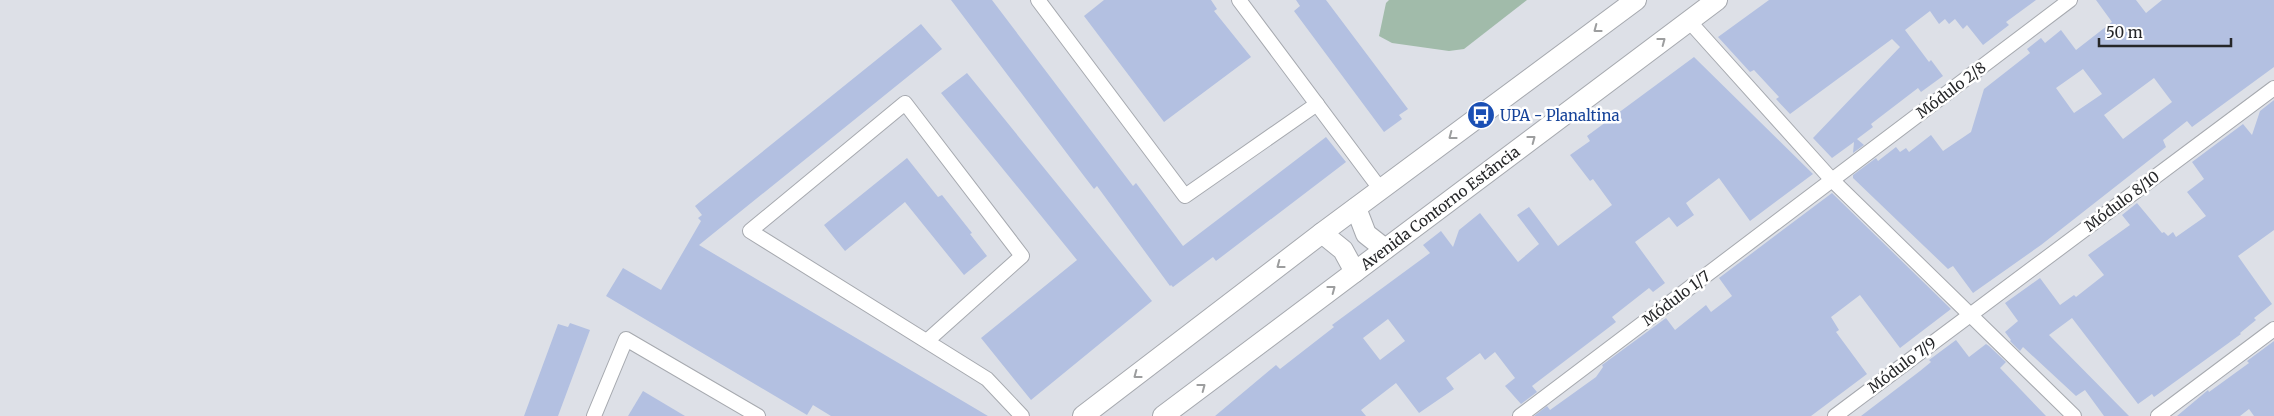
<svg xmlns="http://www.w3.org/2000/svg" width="2274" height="416" font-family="Merriweather,serif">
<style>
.green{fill:#a1bbaa}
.building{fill:#b3c0e1;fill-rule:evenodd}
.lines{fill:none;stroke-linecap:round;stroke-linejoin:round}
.street-casing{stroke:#a6a9af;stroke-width:16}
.secondary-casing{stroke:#a6a9af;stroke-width:22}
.street{stroke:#fff;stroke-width:14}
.secondary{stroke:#fff;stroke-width:20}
.oneway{stroke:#9d9e9f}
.labels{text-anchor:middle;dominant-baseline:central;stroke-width:5;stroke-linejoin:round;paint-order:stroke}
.street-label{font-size:15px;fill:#262729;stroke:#fff}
.transit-label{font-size:15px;fill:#164399;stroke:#fff;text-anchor:start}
</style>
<rect width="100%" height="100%" fill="#dde0e7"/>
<!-- green -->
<path class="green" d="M1389,0H1527L1464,49L1449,51L1392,43L1379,36L1386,3Z"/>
<!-- building -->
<g class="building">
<path d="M951,0H992L1133,186L1136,183L1183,246L1326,137L1346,162L1216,261L1213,257L1173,287L1171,285L1170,286L1097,186L1094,189L1084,176Z"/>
<path d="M1104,0H1211L1217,9L1214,11L1251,57L1164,122L1084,16Z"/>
<path d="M1296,0H1326L1408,109L1399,115L1402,119L1384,132L1294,11L1300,6Z"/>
<path d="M1769,0H2036L2006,22L2009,25L1983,45L1967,25L1963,29L1955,19L1949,24L1945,19L1939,24L1930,11L1905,30L1929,62L1931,60L1943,76L1921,92L1918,88L1871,124L1873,127L1857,139L1864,145L1853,153L1854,142L1832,158L1813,138L1900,47L1892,39L1790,114L1776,99L1779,97L1754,70L1750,72L1718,37Z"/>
<path d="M2096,0H2136L2146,13L2162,0H2274V67L2192,127L2187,121L2163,140L2166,147L2041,245L1973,293L1953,266L1948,269L1853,178V175L1876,158L1878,161L1896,147L1900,152L1906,148L1909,152L1931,135L1943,151L1971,132L1984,89L2030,53L2027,49L2041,38L2045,43L2061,30L2076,50L2112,22ZM2083,69L2102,94L2074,113L2056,88ZM2154,78L2172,102L2123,139L2104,115Z"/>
<path d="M921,24L942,49L699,245L988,416H831L813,405L807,415L606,296L623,268L661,290L701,221L698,218L702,215L695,206Z"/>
<path d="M1694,57L1813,174L1750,221L1719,178L1686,203L1694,215L1677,227L1669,217L1635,242L1665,283L1653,292L1649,288L1612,317L1616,322L1532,386L1537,392L1521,404L1505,386L1515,378L1495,352L1485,360L1480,353L1446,378L1454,389L1419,413L1396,383L1361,410L1366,416H1215L1276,365L1280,369L1334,327L1332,325L1430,253L1423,245L1441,231L1453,247L1459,230L1480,213L1518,262L1539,244L1517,215L1529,207L1558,246L1612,205L1593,179L1590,181L1570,155L1590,141L1587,136ZM1388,319L1405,341L1380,360L1363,338Z"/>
<path d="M967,73L1152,301L1031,400L981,338L1077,260L941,93Z"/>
<path d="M2274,100V230L2238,256L2272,304L2254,318L2256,320L2240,333L2241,334L2154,397L2152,394L2138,404L2072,318L2049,335L2129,416H2104L2085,390L2076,396L2023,347L2020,351L2010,341L2011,340L2005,332L2018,321L2005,303L2040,278L2060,305L2074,295L2076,297L2104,275L2088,255L2130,225L2122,215L2137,203L2162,233L2164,232L2168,236L2173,232L2176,237L2206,216L2187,192L2204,179L2192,162L2243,124L2252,135L2260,111Z"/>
<path d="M907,158L938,197L942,195L972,233L970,234L987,256L964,275L905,202L845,251L824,225Z"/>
<path d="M1832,193L1951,309L1900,348L1860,295L1831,317L1839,330L1836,332L1867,374L1811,416H1534L1547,406L1550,410L1596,377L1603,367L1602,365L1666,318L1675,330L1706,305L1711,312L1732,296L1719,278Z"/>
<path d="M570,323L590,330L558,416H524L558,324L568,327Z"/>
<path d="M1956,340L1969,357L1986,344L1989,346L2006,362L2000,368L2046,416H1861L1920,371L1931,362L1929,360Z"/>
<path d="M2274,341V416H2254L2249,409L2240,416H2177L2208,390L2209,392L2249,363L2247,361Z"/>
<path d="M643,391L685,416H628Z"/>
</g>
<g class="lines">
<!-- street casing -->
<g class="street-casing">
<g id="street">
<path d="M1038,0L1185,196L1317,104"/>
<path d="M1239,0L1381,190"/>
<path d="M1689,21L1832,180L2074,416"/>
<path d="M928,340L1022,256L905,103L750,231L987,379L1022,416"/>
<path d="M594,416L626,339L758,416"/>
<path d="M1520,416L2070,0"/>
<path d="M1835,416L2274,88"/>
<path d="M2158,416L2274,329"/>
</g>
</g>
<!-- secondary casing -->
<g class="secondary-casing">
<g id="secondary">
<path d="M1356,208L1366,234L1385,249"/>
<path d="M1322,233L1343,250L1355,272"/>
<path d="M1083,416L1322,233L1636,0"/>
<path d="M1163,416L1717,0"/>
</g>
</g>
<!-- street -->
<use href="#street" class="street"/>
<!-- secondary -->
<use href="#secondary" class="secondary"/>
</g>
<!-- one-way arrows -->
<defs><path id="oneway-chevron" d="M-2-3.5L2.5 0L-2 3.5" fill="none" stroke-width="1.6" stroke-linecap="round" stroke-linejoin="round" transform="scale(1.25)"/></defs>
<g class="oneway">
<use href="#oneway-chevron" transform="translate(1597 29) rotate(143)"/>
<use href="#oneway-chevron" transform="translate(1662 41) rotate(-37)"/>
<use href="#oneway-chevron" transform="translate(1452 136) rotate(143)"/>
<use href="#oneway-chevron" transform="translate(1532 139) rotate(-37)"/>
<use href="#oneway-chevron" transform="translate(1280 265) rotate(143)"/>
<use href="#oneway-chevron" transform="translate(1332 289) rotate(-37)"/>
<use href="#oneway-chevron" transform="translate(1137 375) rotate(143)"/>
<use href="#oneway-chevron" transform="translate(1202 387) rotate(-37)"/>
</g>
<!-- icons -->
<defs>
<g id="bus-disc" transform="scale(1.4375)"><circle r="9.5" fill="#1a4fb4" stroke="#fff"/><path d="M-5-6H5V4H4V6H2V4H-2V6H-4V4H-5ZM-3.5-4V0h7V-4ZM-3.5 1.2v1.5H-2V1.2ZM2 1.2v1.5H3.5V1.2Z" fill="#fff"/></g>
</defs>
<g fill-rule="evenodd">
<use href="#bus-disc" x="1481" y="115"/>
</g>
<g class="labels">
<!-- street labels -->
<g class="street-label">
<text transform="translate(1951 90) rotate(-37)">Módulo 2/8</text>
<text transform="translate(2122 201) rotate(-37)">Módulo 8/10</text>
<text transform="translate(1440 208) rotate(-37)">Avenida Contorno Estância</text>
<text transform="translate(1676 298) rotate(-37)">Módulo 1/7</text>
<text transform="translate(1902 365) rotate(-37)">Módulo 7/9</text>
</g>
<!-- transit labels -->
<g class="transit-label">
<text x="1500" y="115">UPA - Planaltina</text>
</g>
</g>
<!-- scale -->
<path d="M2099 38v8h132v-8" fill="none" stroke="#262729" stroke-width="2.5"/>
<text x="2106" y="38" font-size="15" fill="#262729" stroke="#ffffff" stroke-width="4" paint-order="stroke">50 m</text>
</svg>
